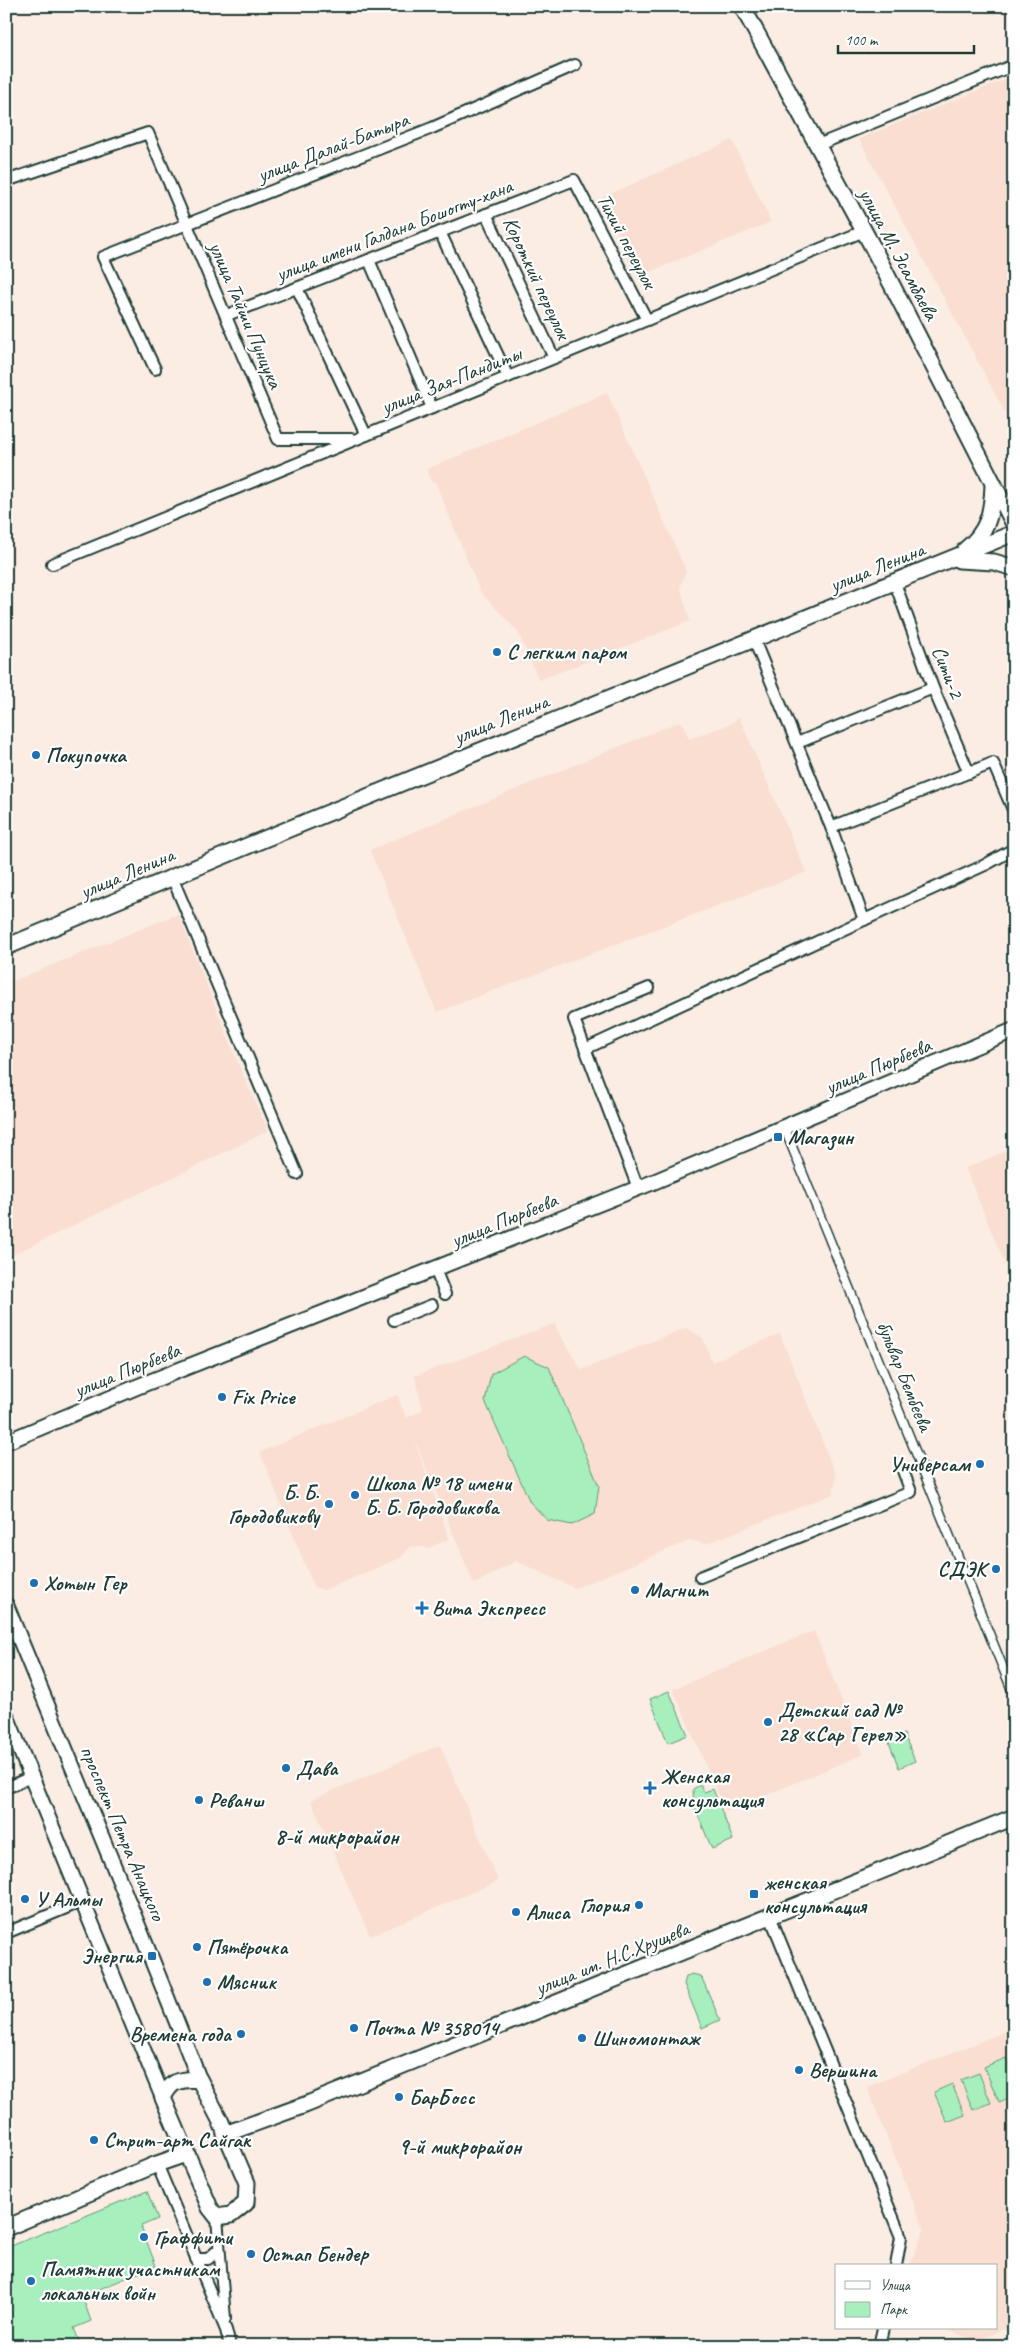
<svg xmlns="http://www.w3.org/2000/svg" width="1020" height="2352" font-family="Caveat,sans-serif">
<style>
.built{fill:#f9ded1}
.green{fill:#a7efbc;stroke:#639678}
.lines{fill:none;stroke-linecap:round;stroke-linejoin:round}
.pedestrian-casing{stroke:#1f3d34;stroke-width:11}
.minor-casing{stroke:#1f3d34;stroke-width:14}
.secondary-casing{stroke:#1f3d34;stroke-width:18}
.primary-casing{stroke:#1f3d34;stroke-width:19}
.pedestrian{stroke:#fff;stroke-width:8}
.minor{stroke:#fff;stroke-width:10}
.secondary{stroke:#fff;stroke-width:14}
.primary{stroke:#fff;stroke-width:15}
.poi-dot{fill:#1f6fb2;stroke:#fff;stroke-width:2}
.labels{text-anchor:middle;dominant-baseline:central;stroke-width:4.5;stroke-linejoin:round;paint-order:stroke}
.street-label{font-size:21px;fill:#1f3d34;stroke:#fff}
.poi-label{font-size:21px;font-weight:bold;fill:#1f3d34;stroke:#fff;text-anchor:start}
.neighbourhood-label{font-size:22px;font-weight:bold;fill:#1f3d34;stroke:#fff}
</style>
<rect width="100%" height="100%" fill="#fbece4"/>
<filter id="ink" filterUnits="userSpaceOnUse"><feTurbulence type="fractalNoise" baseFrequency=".02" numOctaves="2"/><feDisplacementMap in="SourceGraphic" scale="10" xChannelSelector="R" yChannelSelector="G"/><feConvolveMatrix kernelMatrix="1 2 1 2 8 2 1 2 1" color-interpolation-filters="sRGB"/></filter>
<g filter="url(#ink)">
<!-- built -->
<g class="built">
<path d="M1014,76V429L859,139Z"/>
<path d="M732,140L771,222L637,277L601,198Z"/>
<path d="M607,393L686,571L680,587L690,621L539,680L518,632L480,591L435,481L431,482L427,469Z"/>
<path d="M739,717L806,872L437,1012L370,850L681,721L689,739L731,724Z"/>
<path d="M178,914L240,1068L268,1131L6,1258V984Z"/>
<path d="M1014,1148V1285L965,1168Z"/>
<path d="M554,1324L581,1370L686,1328L703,1338L712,1362L780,1334L836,1476L833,1494L705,1544L691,1540L575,1588L516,1561L474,1584L412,1433L449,1539L428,1548L411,1546L400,1558L324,1590L314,1587L260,1452L397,1395L406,1418L423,1410L415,1376Z"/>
<path d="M814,1631L863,1754L726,1812L673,1689Z"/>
<path d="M440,1745L498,1881L370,1936L311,1800Z"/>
<path d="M1014,2028V2325L975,2341L944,2328H996V2266H910L924,2229L867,2087Z"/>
</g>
<!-- green -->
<g class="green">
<path d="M524,1356L549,1367L599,1486L595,1514L572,1525L547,1520L530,1502L485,1401L491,1374Z"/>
<path d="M669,1691L688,1735L668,1743L650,1699Z"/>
<path d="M904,1734L915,1761L899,1768L888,1740Z"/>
<path d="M700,1785L704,1792L713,1789L733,1840L712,1849L694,1806L693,1789Z"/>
<path d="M691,1974L701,1976L720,2020L702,2028L684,1984L686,1977Z"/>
<path d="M1006,2058L1014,2076V2096L999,2102L984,2067Z"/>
<path d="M979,2073L991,2103L973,2110L961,2080Z"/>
<path d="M952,2084L965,2115L947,2122L934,2092Z"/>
<path d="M147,2191L158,2219L141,2226L156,2266L82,2296L91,2321L74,2328L81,2346H45L43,2341L30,2346H6V2248Z"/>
</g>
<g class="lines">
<!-- pedestrian casing -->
<g class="pedestrian-casing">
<path id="pedestrian" d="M784,1127L1014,1695"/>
</g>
<!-- minor casing -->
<g class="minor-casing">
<g id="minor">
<path d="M818,145L1014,65"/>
<path d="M6,181L148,133L278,439H351"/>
<path d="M486,214L554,358"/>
<path d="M440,232L508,377"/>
<path d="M369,260L432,408"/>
<path d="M297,288L366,435"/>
<path d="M227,315L574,180L647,320"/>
<path d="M155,369L103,257L432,128L575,65"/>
<path d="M52,564L864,231"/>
<path d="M895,583L933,688L969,773"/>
<path d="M754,640L831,827L864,920L985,865L1014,849"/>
<path d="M797,743L933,688"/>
<path d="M831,827L993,763L1014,812"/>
<path d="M172,877L297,1174"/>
<path d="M585,1049L864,920"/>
<path d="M638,1188L574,1019L649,988"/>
<path d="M435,1269L445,1294"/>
<path d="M394,1320L432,1305"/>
<path d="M700,1577L911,1492L902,1468"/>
<path d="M6,1788L31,1777"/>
<path d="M770,1916L901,2237L896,2266"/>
<path d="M6,1933L83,1901"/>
<path d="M157,2164L226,2330L230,2346"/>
<path d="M217,2217L225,2319"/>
<path d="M196,2259H208L218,2250"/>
<path d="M879,2346L883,2328"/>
</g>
</g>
<!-- secondary casing -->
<g class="secondary-casing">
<g id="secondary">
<path d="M6,1442L139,1386L651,1183L1014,1030"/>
<path d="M6,1605C70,1763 138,1920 199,2079"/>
<path d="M6,1715L163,2098"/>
</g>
</g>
<!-- primary casing -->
<g class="primary-casing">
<g id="primary">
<path d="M742,6L871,244L1014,524"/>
<path d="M965,550C988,532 992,513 993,485"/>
<path d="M959,560L994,562L1014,568"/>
<path d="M6,947L252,844L1014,533"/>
<path d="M199,2079L220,2120L247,2183L246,2203L231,2215L217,2217L210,2208L163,2098C172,2079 179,2080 199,2079Z"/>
<path d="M225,2134L305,2105L1014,1817"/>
<path d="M6,2228L157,2164L186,2154"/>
</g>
</g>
<!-- pedestrian -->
<use href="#pedestrian" class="pedestrian"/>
<!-- minor -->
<use href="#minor" class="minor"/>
<!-- secondary -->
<use href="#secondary" class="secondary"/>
<!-- primary -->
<use href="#primary" class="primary"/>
</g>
</g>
<!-- markers -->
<g class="poi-dot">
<circle cx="497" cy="652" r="5"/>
<circle cx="36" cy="755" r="5"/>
<rect x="773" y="1132" width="10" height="10" rx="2.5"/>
<circle cx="222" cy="1397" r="5"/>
<circle cx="980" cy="1464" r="5"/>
<circle cx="355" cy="1495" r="5"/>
<circle cx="329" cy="1504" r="5"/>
<circle cx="996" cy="1569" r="5"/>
<circle cx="34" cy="1583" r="5"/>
<circle cx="635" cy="1590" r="5"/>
<path d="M419.5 1600.5h5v5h5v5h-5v5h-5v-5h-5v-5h5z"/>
<circle cx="768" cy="1722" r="5"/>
<circle cx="286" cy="1768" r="5"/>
<path d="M647.5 1780.5h5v5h5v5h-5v5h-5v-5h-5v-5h5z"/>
<circle cx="199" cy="1800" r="5"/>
<rect x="749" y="1889" width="10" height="10" rx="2.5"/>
<circle cx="25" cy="1899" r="5"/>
<circle cx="639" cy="1905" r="5"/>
<circle cx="516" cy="1912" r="5"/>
<circle cx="197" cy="1947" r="5"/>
<rect x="147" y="1951" width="10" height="10" rx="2.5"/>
<circle cx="207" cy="1982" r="5"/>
<circle cx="354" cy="2028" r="5"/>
<circle cx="241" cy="2034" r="5"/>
<circle cx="582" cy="2038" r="5"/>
<circle cx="799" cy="2070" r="5"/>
<circle cx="399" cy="2097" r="5"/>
<circle cx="94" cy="2140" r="5"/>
<circle cx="144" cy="2237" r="5"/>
<circle cx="251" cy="2254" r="5"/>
<circle cx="31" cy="2281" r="5"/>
</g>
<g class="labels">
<!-- street labels -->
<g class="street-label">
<text transform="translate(333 147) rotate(-21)">улица Далай-Батыра</text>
<text transform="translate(394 230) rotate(-21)">улица имени Галдана Бошогту-хана</text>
<text transform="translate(627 241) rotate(62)">Тихий переулок</text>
<text transform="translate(899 254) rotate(62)">улица М. Эсамбаева</text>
<text transform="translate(537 278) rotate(65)">Короткий переулок</text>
<text transform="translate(246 315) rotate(67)">улица Тайши Пунцука</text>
<text transform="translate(451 380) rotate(-22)">улица Зая-Пандиты</text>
<text transform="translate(877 567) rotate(-22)">улица Ленина</text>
<text transform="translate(948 672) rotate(69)">Сити-2</text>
<text transform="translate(501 719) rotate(-22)">улица Ленина</text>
<text transform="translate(127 873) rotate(-23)">улица Ленина</text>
<text transform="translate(878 1066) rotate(-23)">улица Пюрбеева</text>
<text transform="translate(504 1220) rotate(-22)">улица Пюрбеева</text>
<text transform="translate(127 1370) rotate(-22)">улица Пюрбеева</text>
<text transform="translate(905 1376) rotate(68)">бульвар Бембеева</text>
<text transform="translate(123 1833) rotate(67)">проспект Петра Анацкого</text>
<text transform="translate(612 1958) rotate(-22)">улица им. Н.С.Хрущева</text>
</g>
<!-- poi labels -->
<g class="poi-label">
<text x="507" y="652">С легким паром</text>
<text x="46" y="755">Покупочка</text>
<text x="788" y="1137">Магазин</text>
<text x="232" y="1397">Fix Price</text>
<text x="970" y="1464" text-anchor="end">Универсам</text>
<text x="365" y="1483">Школа № 18 имени<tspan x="365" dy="24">Б. Б. Городовикова</tspan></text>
<text x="319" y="1492" text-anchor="end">Б. Б.<tspan x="319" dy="24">Городовикову</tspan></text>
<text x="986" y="1569" text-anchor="end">СДЭК</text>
<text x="44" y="1583">Хотын Гер</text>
<text x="645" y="1590">Магнит</text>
<text x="432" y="1608">Вита Экспресс</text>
<text x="778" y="1710">Детский сад №<tspan x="778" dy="24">28 «Сар Герел»</tspan></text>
<text x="296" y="1768">Дава</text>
<text x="661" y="1776">Женская<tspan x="661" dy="24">консультация</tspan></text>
<text x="209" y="1800">Реванш</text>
<text x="764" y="1882">женская<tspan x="764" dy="24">консультация</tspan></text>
<text x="35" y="1899">У Альмы</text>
<text x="629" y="1905" text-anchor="end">Глория</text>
<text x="526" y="1912">Алиса</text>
<text x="207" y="1947">Пятёрочка</text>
<text x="142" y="1956" text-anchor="end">Энергия</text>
<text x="217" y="1982">Мясник</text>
<text x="364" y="2028">Почта № 358014</text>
<text x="231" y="2034" text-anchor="end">Времена года</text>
<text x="592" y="2038">Шиномонтаж</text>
<text x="809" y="2070">Вершина</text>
<text x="409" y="2097">БарБосс</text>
<text x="104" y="2140">Стрит-арт Сайгак</text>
<text x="154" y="2237">Граффити</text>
<text x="261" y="2254">Остап Бендер</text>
<text x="41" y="2269">Памятник участникам<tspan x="41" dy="24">локальных войн</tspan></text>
</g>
<!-- neighbourhood labels -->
<g class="neighbourhood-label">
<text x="337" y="1837">8-й микрорайон</text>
<text x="460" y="2147">9-й микрорайон</text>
</g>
</g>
<!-- margin -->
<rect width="1020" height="2352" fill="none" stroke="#fff" stroke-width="25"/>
<rect x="12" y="12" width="995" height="2327" fill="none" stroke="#1f3d34" stroke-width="2" filter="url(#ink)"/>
<!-- legend -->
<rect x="835" y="2264" width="162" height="65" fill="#ffffff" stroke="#a5b1ae"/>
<rect x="845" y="2281" width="25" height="8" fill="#ffffff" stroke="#a5b1ae"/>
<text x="880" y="2290" font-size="15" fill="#1f3d34">Улица</text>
<rect x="845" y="2302" width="25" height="15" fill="#a7efbc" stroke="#a5b1ae"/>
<text x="880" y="2314" font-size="15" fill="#1f3d34">Парк</text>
<!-- scale -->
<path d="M838 45v8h136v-8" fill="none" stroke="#1f3d34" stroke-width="2.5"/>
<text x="845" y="45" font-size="15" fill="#1f3d34" stroke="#ffffff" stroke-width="4" paint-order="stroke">100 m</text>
</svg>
